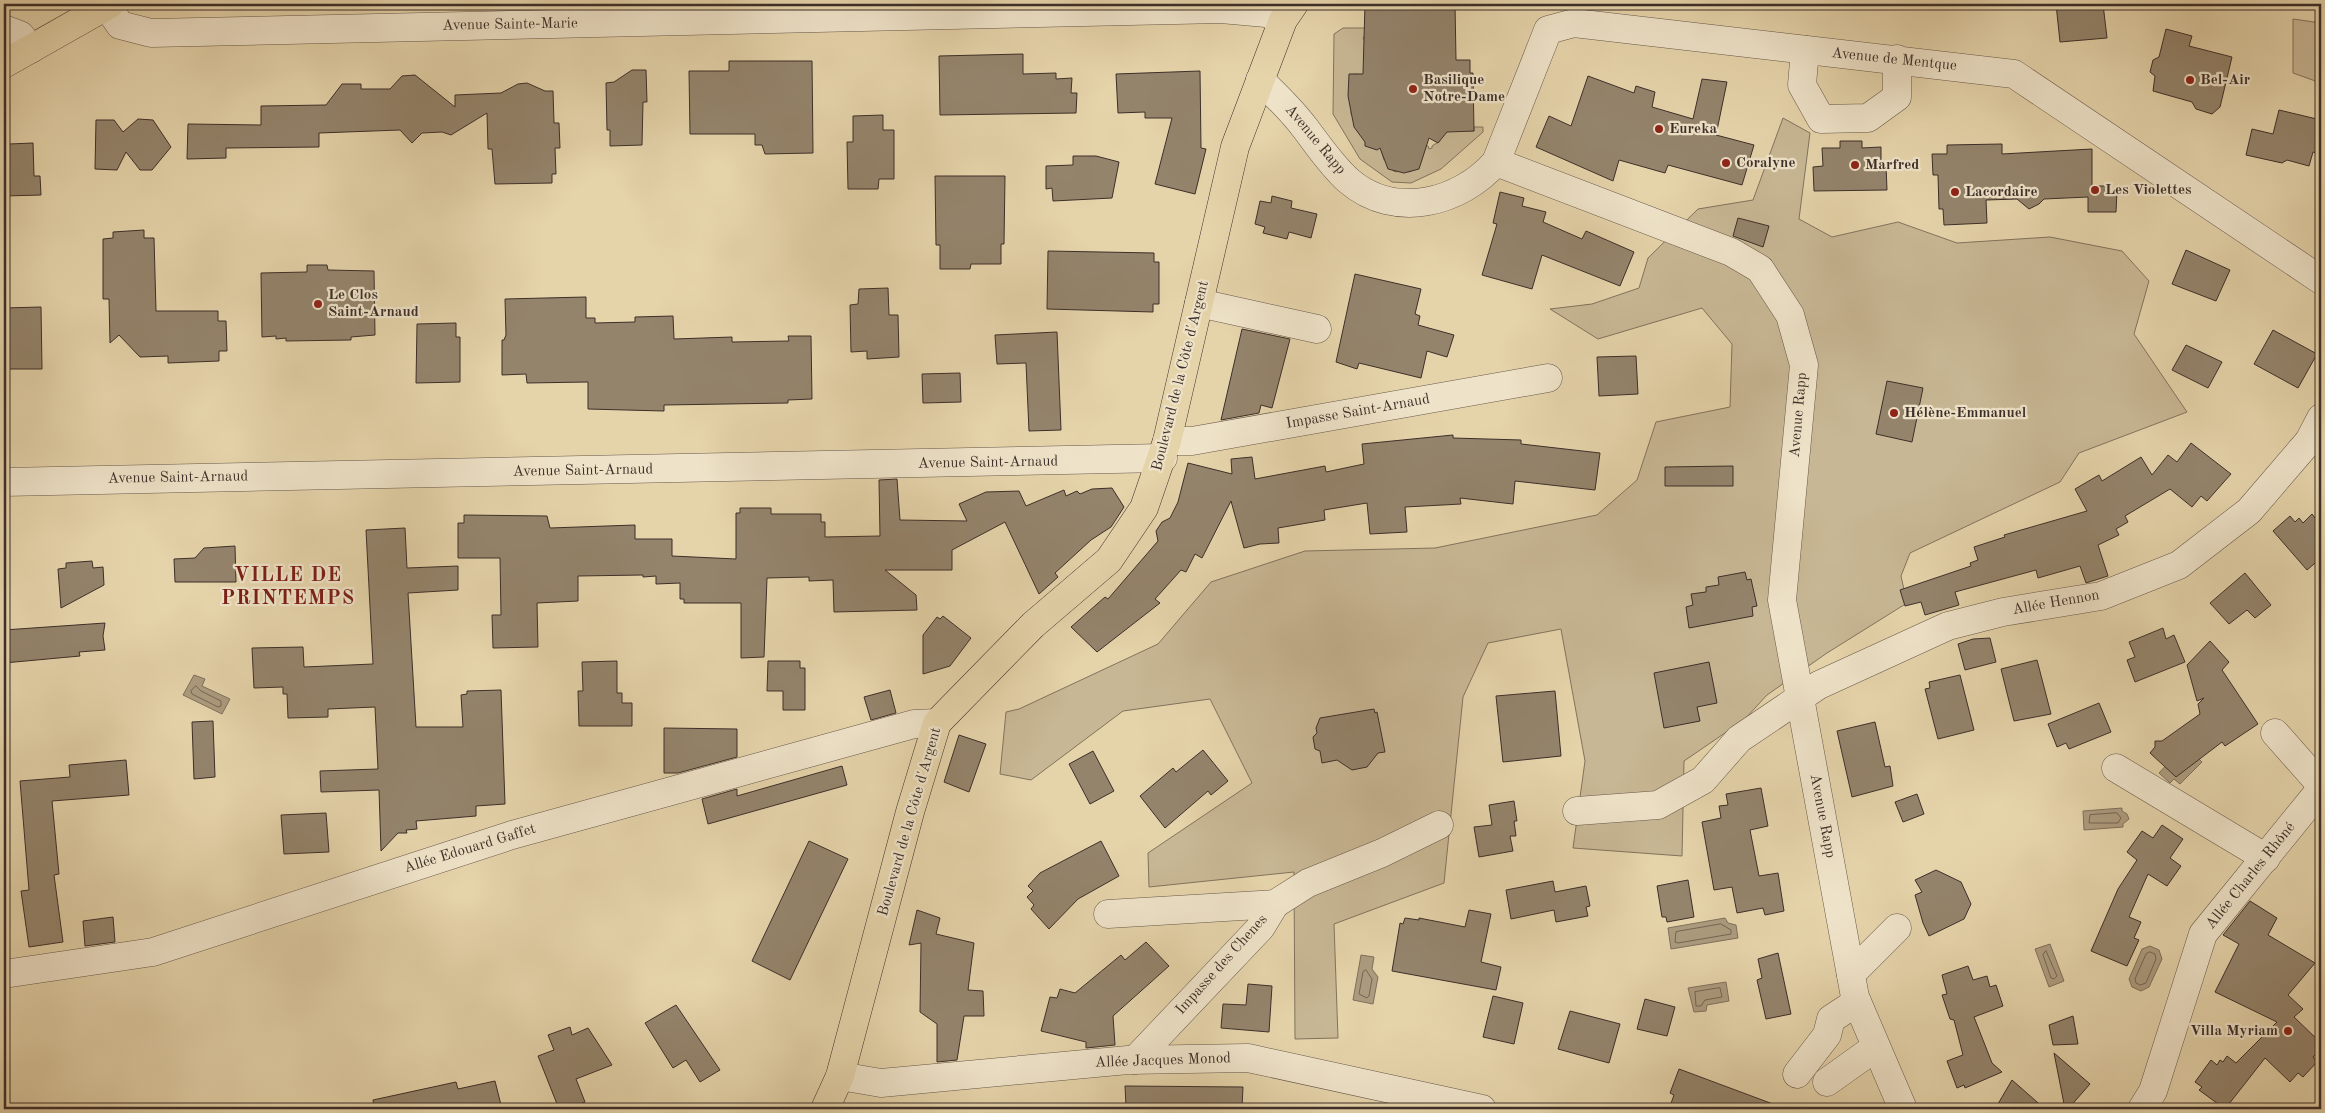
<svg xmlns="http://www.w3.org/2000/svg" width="2325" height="1113" font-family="'Old Standard TT',serif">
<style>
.green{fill:#c8b794;stroke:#82735e}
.water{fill:#ac9b7e;stroke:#80705c}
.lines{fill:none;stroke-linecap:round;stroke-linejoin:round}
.shore{stroke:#746554;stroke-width:1}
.building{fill:#94846c;stroke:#3d2f29}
.minor-casing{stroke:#675849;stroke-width:29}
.major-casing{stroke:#3d2f29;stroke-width:29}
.minor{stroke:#eee2c8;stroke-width:28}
.major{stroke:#e5d3aa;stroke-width:28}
.poi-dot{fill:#8f2418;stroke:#eee2c8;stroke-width:2}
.labels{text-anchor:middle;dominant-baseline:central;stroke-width:4.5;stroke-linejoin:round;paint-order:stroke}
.street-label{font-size:15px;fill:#3d2f29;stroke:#eee2c8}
.poi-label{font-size:15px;font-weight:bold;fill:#3d2f29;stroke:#eee2c8;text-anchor:start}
.district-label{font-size:20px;font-weight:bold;letter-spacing:1px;fill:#7a1f14;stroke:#eee2c8}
</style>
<rect width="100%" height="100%" fill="#e5d3aa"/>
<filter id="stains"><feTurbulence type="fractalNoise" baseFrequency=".004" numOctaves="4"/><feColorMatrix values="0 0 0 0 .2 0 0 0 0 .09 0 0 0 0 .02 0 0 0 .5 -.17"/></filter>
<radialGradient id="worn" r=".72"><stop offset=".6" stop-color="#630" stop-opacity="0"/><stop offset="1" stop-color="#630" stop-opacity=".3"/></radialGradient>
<!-- green -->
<g class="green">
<path d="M2293,19L2321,23V83L2293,73Z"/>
<path d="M1343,28H1366L1367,36H1364L1363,39L1367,40V75L1353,74L1352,75L1351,114L1380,146L1384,160L1388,159L1395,166L1393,171L1397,172L1398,168H1407L1408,172L1412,171L1424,146H1428L1429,149L1432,148V146L1440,141V130L1474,131V127H1483V132L1441,169L1411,183L1392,182L1360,159L1333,114L1334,34Z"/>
<path d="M1783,118L1810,133L1799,219L1832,237L1898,222L1957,243L2050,237L2122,251L2149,281L2134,334L2187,412L2079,453L2060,482L1910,553L1901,576L1907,603L1827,653L1767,695L1744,720L1684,761L1682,856L1573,848L1585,761L1561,629L1488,643L1463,697L1444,883L1334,924L1338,1038L1295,1039L1294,872L1149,887L1148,853L1252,783L1210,699L1123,711L1031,780L1000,774L1006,712L1019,709L1158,644L1211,582L1305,551L1435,548L1597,515L1637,480L1656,422L1730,407L1732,344L1702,308L1598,339L1550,309L1592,304L1639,288L1648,258L1698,209L1753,200Z"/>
</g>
<!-- water -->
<g class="water">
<path d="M194,675L205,679L202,686L230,699L222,714L183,695Z"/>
<path d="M2185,745L2202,762L2180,784L2174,779L2170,783L2159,773Z"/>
<path d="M2122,808V811L2127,814L2129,819L2123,824V827L2084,830L2083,811Z"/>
<path d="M1725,918L1728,923L1736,925L1738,938L1671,949L1668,928Z"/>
<path d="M2050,944L2064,981L2049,987L2035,949Z"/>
<path d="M2150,946L2159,950L2162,959L2149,987L2141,991L2132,987L2129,979L2142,949Z"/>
<path d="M1361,955L1374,957L1372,969L1378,977L1373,1004L1353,1000Z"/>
<path d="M1726,982L1729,1001L1707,1005L1706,1011L1694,1012L1688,988Z"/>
</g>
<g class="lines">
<!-- shore -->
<g class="shore">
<path d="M196,686L201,691L221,701V706L218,707L192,694L191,691Z"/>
<path d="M2117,813L2121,818L2118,823H2089L2090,815Z"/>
<path d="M1721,924L1731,930V934L1678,943L1675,942L1676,932Z"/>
<path d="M2046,951L2057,976L2054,979L2051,978L2043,955Z"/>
<path d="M2150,952L2155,954L2156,959L2146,983L2140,985L2136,983L2135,979L2146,954Z"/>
<path d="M1366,970L1372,979L1369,996L1367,998L1359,994L1363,972Z"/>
<path d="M1720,988L1722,997L1705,1000L1701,1006H1696L1695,992Z"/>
</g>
</g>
<!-- building -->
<g class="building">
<path d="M1365,4H1455L1456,60H1470V73H1473L1474,131L1447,132L1438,143L1429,138L1419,169L1404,173L1388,169L1380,148L1377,150L1365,146V142L1354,127L1348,96L1349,74H1363Z"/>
<path d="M2056,4H2103L2107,38L2060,42Z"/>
<path d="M2166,29L2192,36L2189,46L2232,57L2220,107L2212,114L2196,109L2192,102L2153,91L2155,76L2150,72L2153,60L2159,57Z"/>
<path d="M1023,54V74L1056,73V79L1072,78L1071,93H1077L1076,113L940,115L939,56Z"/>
<path d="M729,61H812L813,153L765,154L762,145H755V134H690L689,71H729Z"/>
<path d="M632,70H646L647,102H643L642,145L610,146V130H607L606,83L614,82Z"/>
<path d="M1200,71L1201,148L1206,149L1195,194L1155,184L1172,118H1145V112L1118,113L1116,74Z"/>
<path d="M415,75L455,107V95L501,93L518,84L527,83L545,91H553L554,123H559L560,148H555L556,174H552V183L495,184L492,149H488L487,113L451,135L442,132L422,133L412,143L400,130L319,133V147L226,148V158L187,159L188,124L261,125V106L326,105L342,84H361V89H390L402,76Z"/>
<path d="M1588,76L1634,93L1636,86L1655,92L1652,107L1693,119L1702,79L1727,82L1716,135L1754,145L1742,185L1668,165L1665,173L1619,160L1613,181L1536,147L1549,116L1571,126Z"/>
<path d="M2279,110L2321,120V154L2313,152L2309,166L2287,160L2282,163L2246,155L2252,129L2273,134Z"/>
<path d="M883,115V130H894V179H879L878,189H848L847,142H853V116Z"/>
<path d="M138,119L153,120L171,147L152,170H140L126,152L117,170L95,169L96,120H114L123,132Z"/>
<path d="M1840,141H1862V148L1881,147V164L1886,165L1887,190L1814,191L1813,167L1823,166L1822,148H1840Z"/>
<path d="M33,143L34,176H40L41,195L4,196V152H9V144Z"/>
<path d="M2002,144V154L2092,149V186H2109V190H2117L2116,212H2088V197L2044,199L2039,204L2029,209L2017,199L1986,200L1987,223L1944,225L1943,209H1939L1938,175H1933L1932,154H1947V145Z"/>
<path d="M1073,156H1096L1119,162L1112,198L1053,201L1052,188L1046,189V166L1073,165Z"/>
<path d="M935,176H1005L1004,244H1001V264H971L970,269H940V245H936Z"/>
<path d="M1500,192L1524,198L1522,206L1546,212L1543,222L1582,239L1586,231L1634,252L1620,286L1542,255L1532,289L1482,275L1497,224L1493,223Z"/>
<path d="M1272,196L1292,201L1291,208L1317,214L1311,238L1289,232L1287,239L1263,233L1265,227L1255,224L1260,201L1271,203Z"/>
<path d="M1738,218L1769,226L1763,247L1733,236Z"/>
<path d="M144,230V238H154L156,311H218V321H226L227,351H219V361L168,363V356L140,357L119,335L110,343L109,299H103V239L113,238V232Z"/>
<path d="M2186,250L2230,270L2216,301L2172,284Z"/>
<path d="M1048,251L1154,253V262H1159V304H1153V312L1047,309Z"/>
<path d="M307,265H327L328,270L374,271L375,335L351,337V340L286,341V338L276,339V336L262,337L261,273L307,272Z"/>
<path d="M1355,274L1421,289L1415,314L1420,316L1418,325L1454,335L1447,357L1427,351L1421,378L1359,363L1357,369L1336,362Z"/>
<path d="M888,288L889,315H898L899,357L867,359V351L851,352L850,305L858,304L859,289Z"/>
<path d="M586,297V318H595V323L635,322V317L673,316L674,339L732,337V342L789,341L788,336H811L812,399L788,400V403L664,405V411L588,409V382L527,383L526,374L502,375V340H504L506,335L505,299Z"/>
<path d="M41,307L42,369H4V308Z"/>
<path d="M456,323V337H460V382L416,383L417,324Z"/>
<path d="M1242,329L1290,339L1272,408L1261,405L1259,413L1221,420Z"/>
<path d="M2273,330L2317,354L2298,388L2254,364Z"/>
<path d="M1057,332L1061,430L1029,431L1026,363L997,364L995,335Z"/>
<path d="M2186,345L2222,362L2208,388L2172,370Z"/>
<path d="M1636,356L1638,394L1599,396L1597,357Z"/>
<path d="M960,373L961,402L923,403L922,374Z"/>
<path d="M1887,381L1923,388L1912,442L1876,434Z"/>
<path d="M1453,435V438L1521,440V444L1600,453L1595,490L1515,481L1513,504L1460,498L1461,504L1405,507L1407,532L1370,534L1367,503L1324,510L1325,520L1278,528L1279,543L1260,544L1244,548L1231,501L1202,558L1195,554L1186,572L1181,570L1155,599L1160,603L1097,652L1071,627L1105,597L1108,599L1158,541L1156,531L1162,522L1170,518L1178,502L1188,463L1232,474L1231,459L1252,457L1255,479L1325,466L1326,472L1364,464L1362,444Z"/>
<path d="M2191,443L2231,474L2207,501L2201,496L2192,507L2170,489L2125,516L2128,522L2116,529L2119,535L2098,545L2108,576L2086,583L2080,566L2038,578L2036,570L1955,592L1959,605L1925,615L1921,602L1905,606L1900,590L1971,566L1970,563L1978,560L1974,547L2005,537L2004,535L2087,511L2075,489L2099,475L2102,481L2141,457L2152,475L2168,455L2177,462Z"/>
<path d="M1733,466V486H1665V467Z"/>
<path d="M897,479L900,520L967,521L959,504L986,492L1019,491L1026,506L1064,490L1066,496L1077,491L1080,494L1092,489L1112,488L1124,507L1111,527L1091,540L1055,573L1058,577L1039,594L1005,522L952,550V570H885L916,595L917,610L834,612L833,580L809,581V577L767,578L764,657L741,658V603H684V599H680V583L656,584V576L643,577V575L578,576V601L537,603L538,647L493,648L492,615H501L500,558H458V523H464V515L547,516L550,528L635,525V539H672V556L736,559V513H740V508H771V514H821V522H825V537L880,536L879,480Z"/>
<path d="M2312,514L2321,526V558L2307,570L2273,531L2290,516L2295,522L2299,518L2303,523Z"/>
<path d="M405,528L407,568L458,566V590L408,593L416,727H463L461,695L467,694V691L501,690L505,804L476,806V816L416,821L417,829L406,830L407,833H398L381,851L379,790L321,792L320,771L378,769L375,707L328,709V717L288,718L287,694H283V687L254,688L252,648L303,647L304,667L373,664L366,530Z"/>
<path d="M235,546L236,582H175L174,559L195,558L204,548Z"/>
<path d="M92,561L93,568L103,567L104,585L61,608L58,569L66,568V563Z"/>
<path d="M1745,572L1747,580L1751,579L1757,606L1752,607L1753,616L1689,628L1686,607L1693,605L1691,594L1706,592V587L1719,585L1718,577Z"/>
<path d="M2245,573L2271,605L2255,618L2247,610L2229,624L2210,603Z"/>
<path d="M943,616L971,638L950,666L923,674V635L937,617L940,619Z"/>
<path d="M105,623L103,636L105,650L79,652L80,656L4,663V630Z"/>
<path d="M2163,628L2166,639L2174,635L2185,662L2135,682L2127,660L2135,657L2129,642Z"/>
<path d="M1990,638L1996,662L1965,670L1958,644L1973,639Z"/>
<path d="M2210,641L2229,662L2222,670L2258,724L2225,746L2222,742L2176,777L2150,753L2155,747V741H2162L2200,714L2198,704L2204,698L2197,701L2187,665Z"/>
<path d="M2037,660L2051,714L2014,721L2001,669Z"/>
<path d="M617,661V693H622V703H632V726H579L578,691H583L582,662Z"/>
<path d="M768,661H800V668H805V710H783V691H767Z"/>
<path d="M1709,662L1717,703L1697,707L1700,721L1664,728L1654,673Z"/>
<path d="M1960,675L1974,730L1938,739L1925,689L1930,688L1929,682Z"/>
<path d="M890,690L896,713L871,720L864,697Z"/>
<path d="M1555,691L1561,756L1503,762L1496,696Z"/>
<path d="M2099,703L2111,732L2069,749L2066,743L2057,747L2048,724Z"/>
<path d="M1374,709L1375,713L1377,712L1385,752L1378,753L1367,767L1352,770L1337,760L1322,763L1320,751L1315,749L1313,737L1317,733L1316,728L1320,718Z"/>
<path d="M213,721L215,777L194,779L192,722Z"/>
<path d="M1875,722L1885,767L1890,766L1893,786L1852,797L1837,731Z"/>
<path d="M664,728L737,729V757L678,773H664Z"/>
<path d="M959,735L986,744L969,792L944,782Z"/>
<path d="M1203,750L1228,781L1211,795L1208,791L1165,828L1140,796L1173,768L1176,772Z"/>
<path d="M1093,751L1114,791L1090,804L1069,764Z"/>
<path d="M126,760L129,795L52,801L59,874L54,875L63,942L29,947L21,891L29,890L20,781L70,777L69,765Z"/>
<path d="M842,766L847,785L708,824L702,799L737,789V796Z"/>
<path d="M1761,788L1768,826L1750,830L1759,876L1778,873L1784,911L1765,915L1763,908L1737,913L1732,887L1714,890L1702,822L1721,818L1719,806L1728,805L1726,794Z"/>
<path d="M1917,794L1924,814L1903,822L1895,802Z"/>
<path d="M1514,801L1517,821H1514L1516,836H1510L1513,851L1479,857L1474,827L1492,825L1489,805Z"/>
<path d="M326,813L329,852L284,854L281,815Z"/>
<path d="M2162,825L2183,839L2170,858L2181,866L2167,886L2148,874L2129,917L2141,922L2134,938L2139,940L2127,966L2091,951L2118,889L2137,860L2127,852L2142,831L2153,838Z"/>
<path d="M809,841L848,859L790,980L752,961Z"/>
<path d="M1101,841L1119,876L1078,899L1049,929L1031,909L1034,905L1027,897L1033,891L1028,886L1040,873Z"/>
<path d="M1936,870L1961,882L1971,904L1964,919L1929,936L1923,923L1915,895L1922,892L1915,880Z"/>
<path d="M1688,880L1694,917L1667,922L1666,917H1662L1657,886Z"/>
<path d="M1553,881L1555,892L1586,886L1590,906L1586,907L1588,916L1556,922L1554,910L1511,919L1506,890Z"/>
<path d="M2250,901L2277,918L2268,935L2315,963L2288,995L2303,1009L2294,1017L2321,1043V1049L2313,1057L2317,1062L2303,1077L2298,1073L2290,1082L2265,1058L2225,1109L2199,1090L2202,1087L2195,1082L2211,1060L2217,1065L2220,1060L2223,1062L2227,1056L2236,1063L2277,1022L2215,992L2239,944L2223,935Z"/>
<path d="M917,910L940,918L936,934L974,943L968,990L983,991L984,1016H964L957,1060L937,1062V1024L920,1012L921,943L909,945Z"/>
<path d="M1469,910L1491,914L1481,962L1501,967L1496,990L1392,971L1400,923L1403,924L1405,918L1419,920V918L1465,927Z"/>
<path d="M113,917L115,942L85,946L83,921Z"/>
<path d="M1146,942L1169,966L1113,1016L1115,1045L1086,1048V1042L1041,1031L1050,997L1057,998L1060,989L1075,993L1121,955L1125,960Z"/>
<path d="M1778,953L1791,1014L1766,1019L1757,980L1762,978L1758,959Z"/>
<path d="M1968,966L1973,980L1987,976L1990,987L1996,985L2003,1006L1974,1017L1992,1063L2002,1072L1965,1088L1964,1085L1957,1088L1947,1061L1963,1055L1954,1020L1950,1019L1942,995L1947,994L1942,975Z"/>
<path d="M1248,984L1272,986L1269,1032L1221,1028L1223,1004L1246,1005Z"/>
<path d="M1493,996L1523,1003L1514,1044L1483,1037Z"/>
<path d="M1645,999L1675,1007L1667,1036L1637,1029Z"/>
<path d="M676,1005L720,1070L700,1082L686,1060L673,1068L645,1023Z"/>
<path d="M1570,1011L1620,1024L1609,1063L1558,1049Z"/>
<path d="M2073,1016L2078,1044L2053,1045L2049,1025Z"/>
<path d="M570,1027L572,1035L588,1028L612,1065L576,1079L585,1102L566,1109H559L538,1056L554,1050L548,1035Z"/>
<path d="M2054,1053L2090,1084L2068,1109H2065Z"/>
<path d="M1679,1069L1781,1107V1109H1669L1674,1095L1670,1093Z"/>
<path d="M2012,1080L2045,1109H1995Z"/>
<path d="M495,1081L502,1109H374L373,1100L456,1082L458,1089Z"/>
<path d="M1125,1086L1243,1087L1242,1107L1126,1106Z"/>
</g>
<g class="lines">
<!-- minor casing -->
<g class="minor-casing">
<g id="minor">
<path d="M107,6L120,25L151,33L1221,9L1266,13L1283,20"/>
<path d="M4,29L20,35L31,49"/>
<path d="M1805,50L1802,85L1821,119L1868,118L1897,97V59"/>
<path d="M1260,80C1276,95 1292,111 1305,128C1318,145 1332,166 1349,181C1395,220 1460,203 1496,162L1731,252L1760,269L1790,315L1804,365L1782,600L1855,997L1903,1109"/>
<path d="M1496,162L1548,30L1574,23L2014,74L2321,280"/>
<path d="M1199,303L1317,329"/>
<path d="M1167,441H1192L1548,378"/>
<path d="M4,482L1163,458"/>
<path d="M2275,733L2321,785"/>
<path d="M2116,768L2266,858"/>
<path d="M1577,811L1658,805L1703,780L1739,739L1819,685L1948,626L2003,612L2101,596L2179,565L2249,511L2309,441L2321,418"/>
<path d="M1275,904L1308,883L1382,853L1439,825"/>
<path d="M1108,914L1275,904L1261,927L1135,1060"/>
<path d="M4,974L153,952L512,835L914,724L937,723"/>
<path d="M1851,974L1897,928"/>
<path d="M1797,1074L1827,1035L1831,1019L1857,1002"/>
<path d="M840,1076L881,1083L1128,1060L1248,1058L1482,1109"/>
<path d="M1827,1082L1876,1047"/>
<path d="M2142,1109L2153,1091L2203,934L2321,789"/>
</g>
</g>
<!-- major casing -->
<g class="major-casing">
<g id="major">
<path d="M4,64L110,4"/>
<path d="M825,1109L840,1076L910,812L937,723L1033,625L1109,560L1144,508L1167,441L1235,147L1283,20L1294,4"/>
</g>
</g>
<!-- minor -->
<use href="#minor" class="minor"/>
<!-- major -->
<use href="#major" class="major"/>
</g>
<!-- markers -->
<g class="poi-dot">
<circle cx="2190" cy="80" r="5"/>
<circle cx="1413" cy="89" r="5"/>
<circle cx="1659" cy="129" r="5"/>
<circle cx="1726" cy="163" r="5"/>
<circle cx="1855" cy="165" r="5"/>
<circle cx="2095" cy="190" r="5"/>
<circle cx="1955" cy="192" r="5"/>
<circle cx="318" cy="304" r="5"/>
<circle cx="1894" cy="413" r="5"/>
<circle cx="2288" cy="1031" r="5"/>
</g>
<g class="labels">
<!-- street labels -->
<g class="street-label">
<text transform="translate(510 25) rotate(-1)">Avenue Sainte-Marie</text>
<text transform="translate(1894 60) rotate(6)">Avenue de Mentque</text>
<text transform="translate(1315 140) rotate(50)">Avenue Rapp</text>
<text transform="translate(1181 376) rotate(-76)">Boulevard de la Côte d'Argent</text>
<text transform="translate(1358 412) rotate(-10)">Impasse Saint-Arnaud</text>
<text transform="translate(1799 415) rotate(-85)">Avenue Rapp</text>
<text transform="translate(988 463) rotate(-1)">Avenue Saint-Arnaud</text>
<text transform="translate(583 471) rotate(-1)">Avenue Saint-Arnaud</text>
<text transform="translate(178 478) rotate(-1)">Avenue Saint-Arnaud</text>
<text transform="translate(2056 603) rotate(-10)">Allée Hennon</text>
<text transform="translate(1822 816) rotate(79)">Avenue Rapp</text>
<text transform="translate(910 822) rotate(-74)">Boulevard de la Côte d'Argent</text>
<text transform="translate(470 849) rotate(-17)">Allée Edouard Gaffet</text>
<text transform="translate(2251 876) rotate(-51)">Allée Charles Rhôné</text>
<text transform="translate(1222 965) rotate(-48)">Impasse des Chenes</text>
<text transform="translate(1163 1061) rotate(-2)">Allée Jacques Monod</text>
</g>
<!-- poi labels -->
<g class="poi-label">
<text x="1423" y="80">Basilique<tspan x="1423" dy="17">Notre-Dame</tspan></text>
<text x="2200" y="80">Bel-Air</text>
<text x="1669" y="129">Eureka</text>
<text x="1736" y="163">Coralyne</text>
<text x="1865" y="165">Marfred</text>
<text x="2105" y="190">Les Violettes</text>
<text x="1965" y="192">Lacordaire</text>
<text x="328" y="295">Le Clos<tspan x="328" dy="17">Saint-Arnaud</tspan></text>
<text x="1904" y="413">Hélène-Emmanuel</text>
<text x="2278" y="1031" text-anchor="end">Villa Myriam</text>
</g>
<!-- district labels -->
<g class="district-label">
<text x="288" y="576">VILLE DE<tspan x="288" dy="23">PRINTEMPS</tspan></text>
</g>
</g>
<!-- margin -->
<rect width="2325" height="1113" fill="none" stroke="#e5d3aa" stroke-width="20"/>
<rect x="5" y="5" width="2315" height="1103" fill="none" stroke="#3d2f29" stroke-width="2.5"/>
<rect x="10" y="10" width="2305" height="1093" fill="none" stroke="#3d2f29"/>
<rect width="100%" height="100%" filter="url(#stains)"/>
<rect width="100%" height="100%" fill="url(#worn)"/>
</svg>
